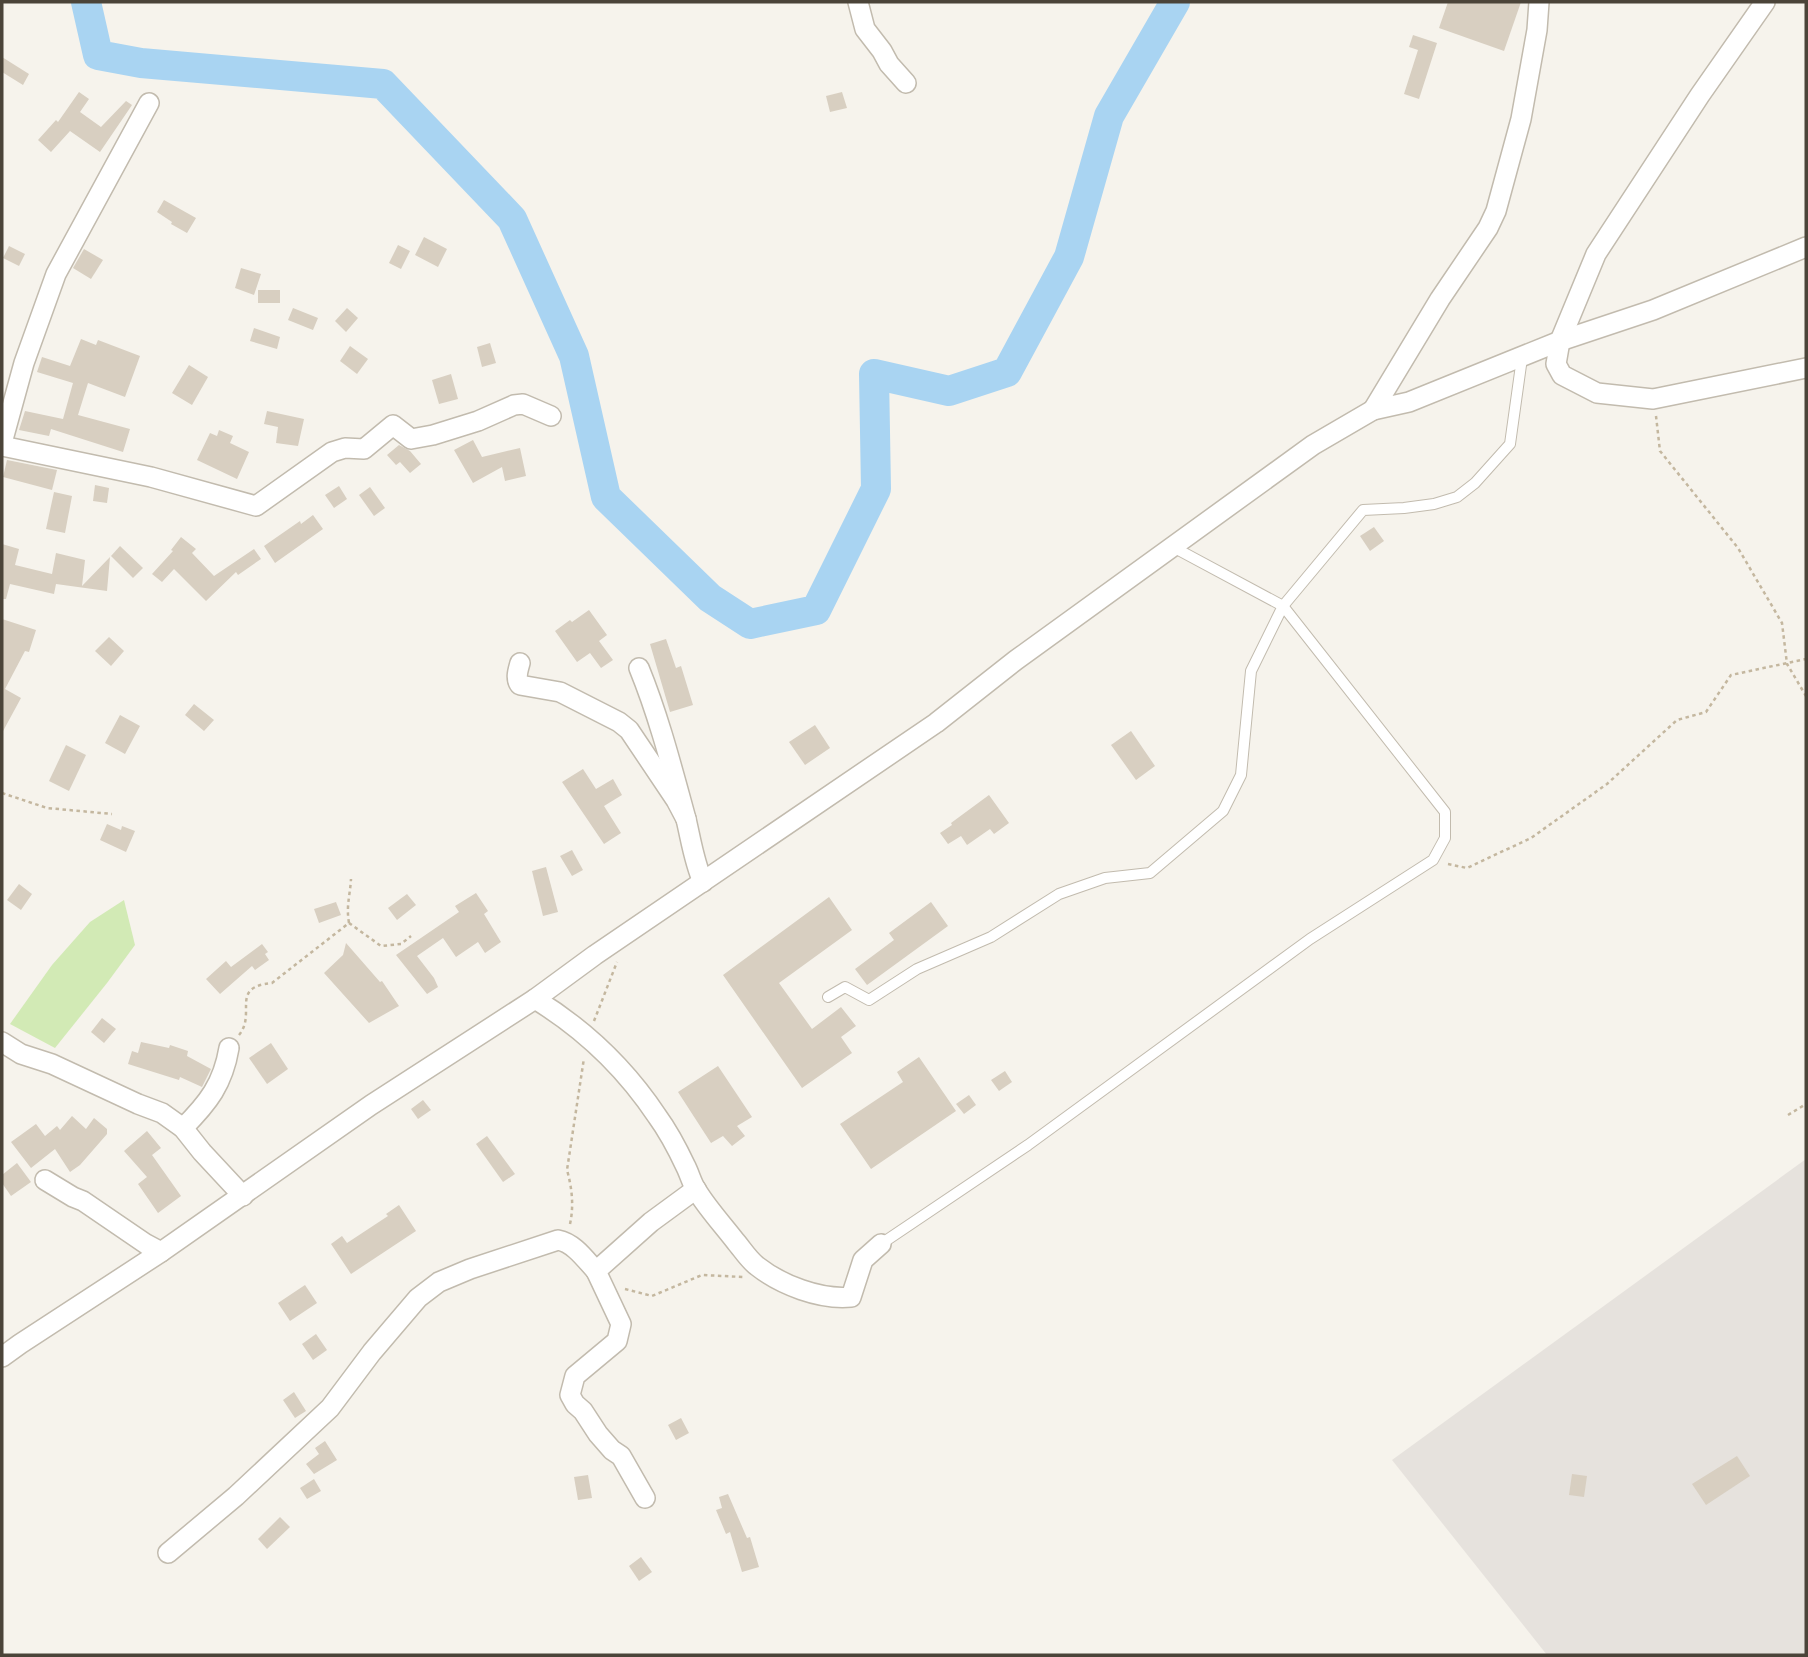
<svg xmlns="http://www.w3.org/2000/svg" width="1808" height="1657" font-family="'Fira Sans',sans-serif">
<style>
.industrial{fill:#e6e2dd}
.green{fill:#d2eab5}
.lines{fill:none;stroke-linecap:round;stroke-linejoin:round}
.river{stroke:#a9d4f2;stroke-width:30}
.building{fill:#d8cfc1}
.lane-casing{stroke:#c2bbae;stroke-width:12}
.street-casing{stroke:#c2bbae;stroke-width:22}
.path{stroke:#c4b79f;stroke-width:2.5;stroke-dasharray:3.5 3.5;stroke-linecap:butt}
.lane{stroke:#fff;stroke-width:10}
.street{stroke:#fff;stroke-width:19}
</style>
<rect width="100%" height="100%" fill="#f6f3ec"/>
<!-- industrial -->
<path class="industrial" d="M1806,1159V1655H1547L1392,1460Z"/>
<!-- green -->
<path class="green" d="M124,900L135,945L107,983L55,1048L10,1024L52,965L90,922Z"/>
<g class="lines">
<!-- river -->
<path class="river" d="M86,2L98,55L141,63L383,84L512,219L574,356L606,497L710,598L750,624L816,610L876,489L874,374L949,391L1007,372L1069,257L1109,116L1175,2"/>
</g>
<!-- building -->
<g class="building">
<path d="M1448,2H1521L1504,51L1439,28Z"/>
<path d="M1413,35L1437,43L1419,99L1404,94L1418,50L1409,47Z"/>
<path d="M2,57L29,74L23,85L2,72Z"/>
<path d="M79,92L89,99L80,112L101,127L126,101L132,105L100,152L70,131L51,152L38,140L56,120L58,122Z"/>
<path d="M842,92L847,108L830,112L826,96Z"/>
<path d="M164,200L196,218L187,233L171,224L172,222L157,212Z"/>
<path d="M424,237L447,249L438,267L415,255Z"/>
<path d="M398,245L410,251L401,269L389,263Z"/>
<path d="M9,246L25,254L19,266L3,258Z"/>
<path d="M84,249L103,260L91,279L73,268Z"/>
<path d="M241,268L261,274L254,295L235,288Z"/>
<rect x="258" y="290" width="22" height="13"/>
<path d="M293,308L318,318L313,330L288,320Z"/>
<path d="M347,308L358,318L346,332L335,321Z"/>
<path d="M254,328L280,337L277,349L250,341Z"/>
<path d="M81,339L96,345L98,340L140,356L125,397L88,383L78,415L130,429L123,452L51,429L49,436L19,430L25,411L63,419L73,383L37,372L42,357L70,366Z"/>
<path d="M490,343L496,363L482,367L477,347Z"/>
<path d="M350,346L368,359L357,374L340,361Z"/>
<path d="M189,365L208,377L192,405L172,393Z"/>
<path d="M451,374L458,399L439,404L432,380Z"/>
<path d="M267,411L304,419L298,446L276,443L278,427L264,424Z"/>
<path d="M219,430L233,436L230,443L249,452L237,479L197,460L210,433L217,436Z"/>
<path d="M473,440L482,457L520,448L526,476L505,481L502,467L473,483L454,450Z"/>
<path d="M399,445L410,451L421,464L410,473L400,462L396,465L387,455Z"/>
<path d="M7,460L57,470L52,490L3,477Z"/>
<path d="M95,485L109,488L107,503L93,501Z"/>
<path d="M339,486L347,499L334,508L325,495Z"/>
<path d="M370,487L385,508L374,516L359,495Z"/>
<path d="M54,492L72,496L65,533L46,529Z"/>
<path d="M313,515L323,529L275,563L264,546L300,521L301,524Z"/>
<path d="M1374,527L1384,541L1370,551L1360,536Z"/>
<path d="M181,537L196,549L192,553L214,576L254,549L261,559L238,575L236,572L206,601L174,569L162,582L152,574L173,551L171,550Z"/>
<path d="M2,544L19,549L15,565L52,574L56,553L85,560L82,586L110,557L107,591L56,584L54,594L10,584L6,599H2Z"/>
<path d="M120,546L143,568L133,578L111,556Z"/>
<path d="M589,610L607,635L599,641L613,660L601,668L590,653L577,662L555,631L570,620L572,622Z"/>
<path d="M2,619L36,630L29,652L25,651L5,689L21,698L2,733Z"/>
<path d="M109,637L124,651L111,666L95,651Z"/>
<path d="M666,639L676,668L681,666L693,705L670,712L650,644Z"/>
<path d="M194,704L214,720L204,731L185,715Z"/>
<path d="M120,715L140,726L125,754L105,743Z"/>
<path d="M815,725L830,748L805,765L789,742Z"/>
<path d="M1131,731L1155,766L1136,780L1111,745Z"/>
<path d="M66,745L86,755L69,791L49,781Z"/>
<path d="M583,769L596,789L613,779L622,795L604,806L621,833L604,844L562,782Z"/>
<path d="M989,795L1009,823L994,834L990,829L967,845L961,836L948,844L940,833L952,825L951,823Z"/>
<path d="M107,824L121,830L122,826L135,831L126,852L100,840Z"/>
<path d="M572,850L583,870L572,876L560,856Z"/>
<path d="M546,867L558,912L543,916L532,871Z"/>
<path d="M19,884L32,894L21,910L7,900Z"/>
<path d="M476,893L488,911L484,914L501,942L485,953L478,942L456,957L443,938L417,956L434,978L438,987L427,994L396,955L459,912L455,906Z"/>
<path d="M407,894L416,905L397,920L388,908Z"/>
<path d="M829,897L852,930L779,983L812,1029L841,1007L856,1026L841,1037L852,1053L802,1088L723,975Z"/>
<path d="M336,902L341,915L319,923L314,909Z"/>
<path d="M931,902L948,926L867,985L855,969L894,940L889,933Z"/>
<path d="M346,943L380,982L382,981L399,1006L369,1023L324,973L343,955Z"/>
<path d="M262,944L268,952L265,954L269,960L255,970L252,966L220,994L206,979L226,961L231,967Z"/>
<path d="M102,1018L116,1029L104,1043L91,1032Z"/>
<path d="M141,1042L169,1048L170,1045L188,1051L187,1056L211,1069L202,1087L180,1077L179,1080L128,1064L132,1051L138,1053Z"/>
<path d="M271,1043L288,1069L267,1084L249,1058Z"/>
<path d="M919,1057L956,1111L871,1169L840,1124L903,1082L897,1072Z"/>
<path d="M718,1066L752,1117L737,1126L745,1136L732,1146L723,1136L711,1143L678,1092Z"/>
<path d="M1005,1071L1012,1082L999,1091L991,1080Z"/>
<path d="M969,1095L976,1105L964,1114L956,1104Z"/>
<path d="M423,1100L431,1110L418,1119L411,1109Z"/>
<path d="M72,1116L86,1129L94,1118L107,1129V1134L80,1165L70,1172L55,1149L31,1168L11,1142L36,1124L45,1136L57,1126L60,1130Z"/>
<path d="M147,1131L161,1148L152,1155L181,1196L158,1213L138,1184L147,1177L124,1151Z"/>
<path d="M487,1136L515,1174L503,1182L476,1144Z"/>
<path d="M17,1163L31,1182L11,1196L2,1183V1175Z"/>
<path d="M399,1205L416,1231L351,1274L331,1244L342,1236L347,1243L388,1216L386,1214Z"/>
<path d="M305,1285L317,1303L290,1321L278,1303Z"/>
<path d="M316,1334L327,1350L313,1360L302,1344Z"/>
<path d="M294,1392L306,1411L295,1418L283,1400Z"/>
<path d="M681,1418L689,1433L676,1440L668,1425Z"/>
<path d="M325,1441L337,1460L314,1474L306,1464L319,1454L315,1448Z"/>
<path d="M1737,1456L1750,1476L1706,1505L1692,1484Z"/>
<path d="M1572,1474L1587,1476L1584,1497L1569,1495Z"/>
<path d="M588,1475L592,1498L578,1500L574,1477Z"/>
<path d="M314,1479L321,1491L307,1499L300,1488Z"/>
<path d="M728,1494L747,1538L750,1537L759,1567L742,1572L730,1532L726,1534L716,1510L722,1508L719,1497Z"/>
<path d="M280,1517L290,1527L267,1549L258,1539Z"/>
<path d="M641,1557L652,1572L639,1581L629,1566Z"/>
</g>
<g class="lines">
<!-- lane casing -->
<g class="lane-casing">
<g id="lane">
<path d="M828,997L845,987L869,1000L917,969L991,937L1059,894L1105,878L1150,873L1223,811L1241,775L1251,671L1283,606L1363,510L1404,508L1434,504L1457,497L1475,483L1510,444L1522,358"/>
<path d="M881,1244L1028,1145L1310,939L1433,860L1445,838V812L1283,606L1173,547"/>
</g>
</g>
<!-- street casing -->
<g class="street-casing">
<g id="street">
<path d="M858,2L865,29L882,51L889,64L906,83"/>
<path d="M1765,2L1700,95L1596,254L1560,341L1556,364L1562,375L1597,393L1653,399L1806,368"/>
<path d="M1373,410L1440,299L1488,228L1496,211L1521,119L1537,30L1539,2"/>
<path d="M2,443L24,363L56,274L149,103"/>
<path d="M2,446L151,477L256,506L332,452L345,448L364,449L393,425L411,439L433,435L478,421L514,405L523,404L551,416"/>
<path d="M520,663C518,670 515,679 520,685L560,692L619,722L629,730L676,800L686,819"/>
<path d="M639,668C659,717 672,768 686,819C691,840 694,862 703,882"/>
<path d="M535,999C584,1029 625,1068 657,1116C668,1131 678,1150 686,1167C690,1175 692,1184 697,1191C708,1209 723,1225 736,1242C742,1249 749,1260 757,1266C781,1285 820,1300 851,1297L863,1260L881,1244"/>
<path d="M2,1042L21,1054L52,1064L138,1104L162,1113L183,1128L202,1152L243,1196"/>
<path d="M183,1128C208,1103 223,1084 229,1048"/>
<path d="M45,1180L73,1197L83,1201L146,1244L161,1252"/>
<path d="M2,1357L20,1344L161,1252L371,1105L535,999L595,955L936,723L1016,660L1313,445L1373,410L1409,402L1560,341L1653,310L1806,247"/>
<path d="M645,1498L621,1456L612,1450L598,1434L583,1411L575,1404L570,1395L575,1376L617,1341L621,1324L596,1271L651,1222L696,1189"/>
<path d="M168,1553L236,1496L330,1408L372,1352L418,1298L439,1282L470,1269L558,1240C574,1243 585,1259 596,1271"/>
</g>
</g>
<!-- path -->
<g class="path">
<path d="M1656,416L1660,451L1738,548L1782,623L1787,664L1806,696"/>
<path d="M2,793L47,808L112,814"/>
<path d="M1448,864L1467,868L1531,838L1607,784L1677,720L1706,712L1731,675L1806,659"/>
<path d="M349,923L381,946L401,944L411,936"/>
<path d="M594,1021L617,962"/>
<path d="M239,1035C257,1013 229,987 272,983L349,923C346,906 350,896 351,879"/>
<path d="M1788,1115L1806,1104"/>
<path d="M570,1224C574,1206 572,1188 567,1170L584,1058"/>
<path d="M625,1289L652,1296L702,1275L743,1277"/>
</g>
<!-- lane -->
<use href="#lane" class="lane"/>
<!-- street -->
<use href="#street" class="street"/>
</g>
<!-- border -->
<rect width="1808" height="1657" fill="none" stroke="#4b4439" stroke-width="7"/>
</svg>
